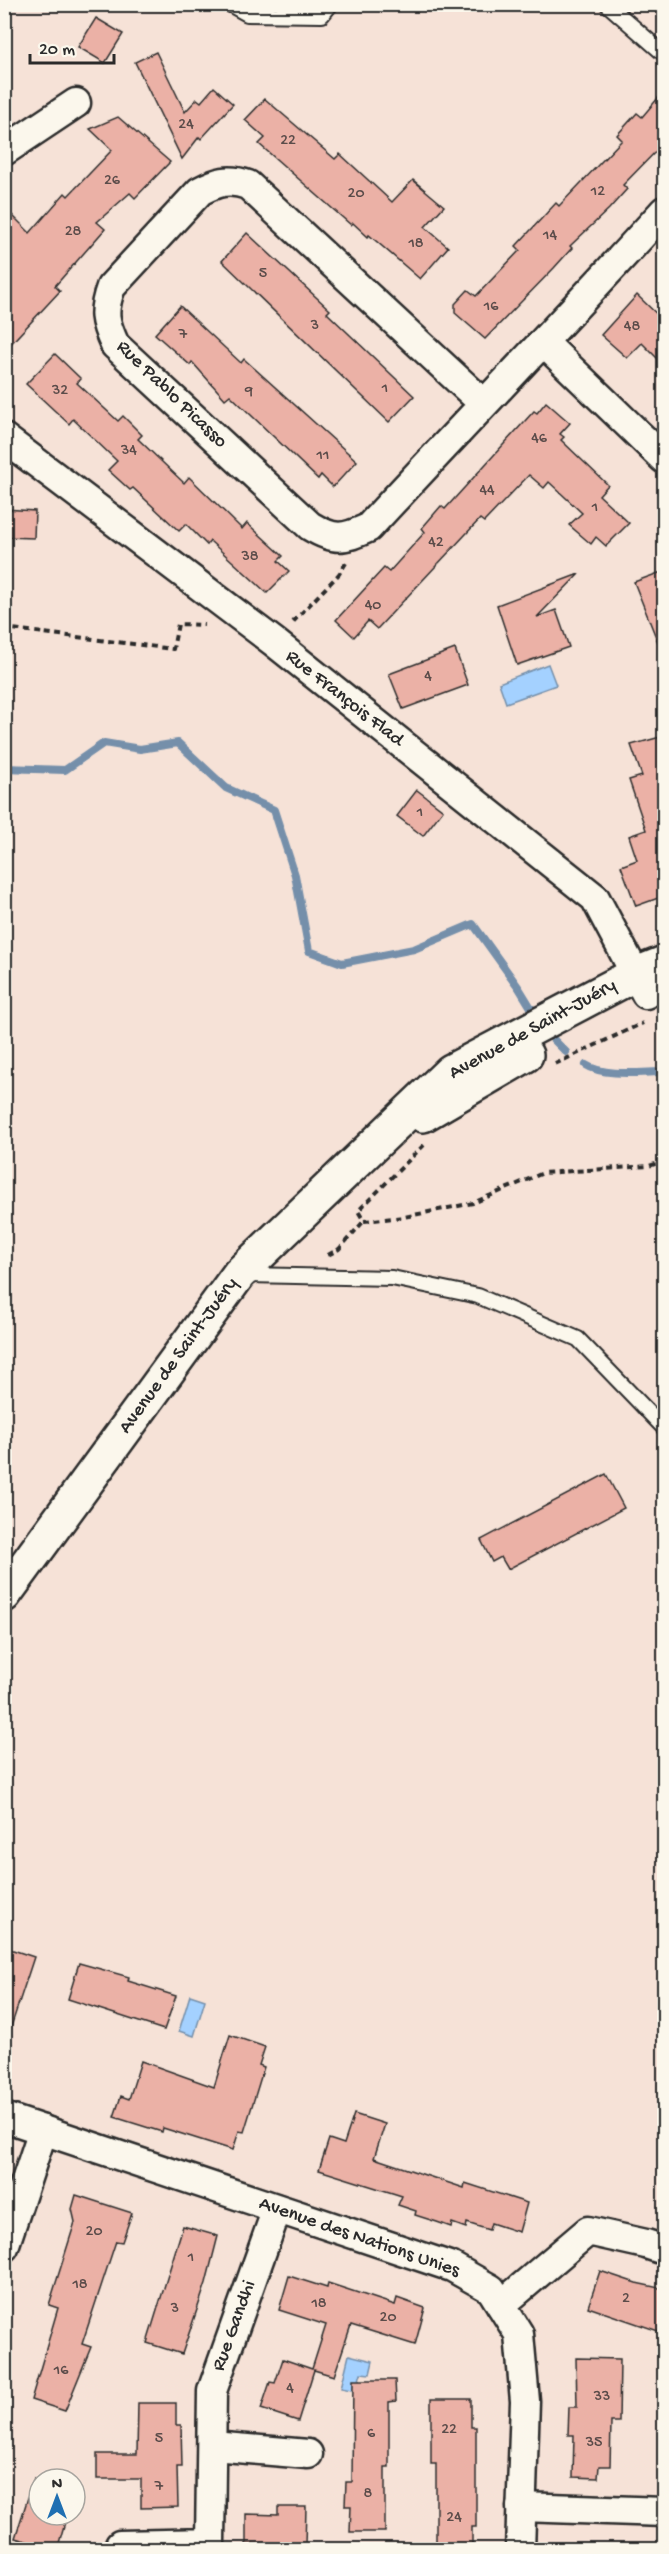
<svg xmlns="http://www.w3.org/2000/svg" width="669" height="2554" font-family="'Gochi Hand',sans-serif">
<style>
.water{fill:#a4d1ff;stroke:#748faa;stroke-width:1.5}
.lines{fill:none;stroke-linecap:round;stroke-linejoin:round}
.stream{stroke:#748faa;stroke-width:8}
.building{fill:#ebb1a6;stroke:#2b2b2b;stroke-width:1.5}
.lane-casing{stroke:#2b2b2b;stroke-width:18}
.street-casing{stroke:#2b2b2b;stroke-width:33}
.secondary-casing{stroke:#2b2b2b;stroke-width:38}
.path{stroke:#2b2b2b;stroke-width:4;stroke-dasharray:6 4.5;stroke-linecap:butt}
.lane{stroke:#fbf7ec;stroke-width:14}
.street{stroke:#fbf7ec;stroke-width:28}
.secondary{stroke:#fbf7ec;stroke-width:33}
.labels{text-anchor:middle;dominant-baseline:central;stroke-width:5;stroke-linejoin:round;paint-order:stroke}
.number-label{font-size:16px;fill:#5b4c4a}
.street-label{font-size:20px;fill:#2b2b2b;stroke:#fbf7ec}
</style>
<rect width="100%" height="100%" fill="#f6e2d7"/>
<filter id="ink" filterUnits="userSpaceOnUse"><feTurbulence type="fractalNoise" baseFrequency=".0167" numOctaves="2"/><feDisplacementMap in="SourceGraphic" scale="12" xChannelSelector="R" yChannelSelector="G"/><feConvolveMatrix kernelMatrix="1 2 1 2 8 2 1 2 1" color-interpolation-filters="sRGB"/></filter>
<g filter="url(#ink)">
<!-- water -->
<g class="water">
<path d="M548,664L556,685L506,703L499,683Z"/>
<path d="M190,1995L205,2000L194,2036L179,2031Z"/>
<path d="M349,2355L373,2361L370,2374L361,2373L356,2391L341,2388Z"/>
</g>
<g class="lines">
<!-- stream -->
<g class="stream">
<path d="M4,768L65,770L104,743L140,749L178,743L226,788L274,810L295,875L309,951L342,963L414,949L473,924L519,988L538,1019"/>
<path d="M545,1031L566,1052"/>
<path d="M586,1065C604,1077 643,1072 664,1072"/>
</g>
</g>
<!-- building -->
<g class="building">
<path d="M96,18L123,34L105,63L78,47Z"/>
<path d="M156,52L185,112L197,99L201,102L214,87L233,104L201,139L199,137L182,159L135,62Z"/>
<path d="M664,91V143L623,185L627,189L609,209L570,246L572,248L554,268L485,339L455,313V304L468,290L476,296L520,250L516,246L556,203L559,206L622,140L617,135L637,113L642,117Z"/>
<path d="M265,99L335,159L340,154L392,202L413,180L444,206L425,227L448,247L420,279L369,235L368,237L353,223L351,225L259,144L265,138L245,120Z"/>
<path d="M118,117L170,162L135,198L130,193L97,222L105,229L55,286L60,291L4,351V207L30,233L65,193L68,196L112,150L90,129Z"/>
<path d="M247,233L330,310L327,313L414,396L389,422L222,261Z"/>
<path d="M637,295L664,321V365L642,343L627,358L601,335Z"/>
<path d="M180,306L241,363L244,359L357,461L333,487L321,475L318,479L230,395L225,399L192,362L190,365L155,334Z"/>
<path d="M55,354L81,379L77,383L118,421L123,416L142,435L138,439L184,483L189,477L242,529L247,523L283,556L278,561L289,571L267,593L210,541L207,545L186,524L179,531L133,488L130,490L108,470L117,461L73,419L69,424L26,384Z"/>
<path d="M546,402L570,423L560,434L564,437L561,440L608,485L599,495L629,523L606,546L596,537L591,544L569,525L582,513L549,482L544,488L529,475L484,522L480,519L377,629L368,621L354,637L336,620L384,568L389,572L425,532L422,528L441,506L445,509L534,411L537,413Z"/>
<path d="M4,509L35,511L34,538L4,537Z"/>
<path d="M664,571V655H663L634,582Z"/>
<path d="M579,574L537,617L556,610L569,647L517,665L497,605Z"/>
<path d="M455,649L468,685L403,709L389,674Z"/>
<path d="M664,736V896L636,906L621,866L637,860L629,836L646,830L629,780L642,776L631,745Z"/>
<path d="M417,790L443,810L423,836L397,816Z"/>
<path d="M606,1474L624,1508L508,1569L501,1557L492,1562L481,1540Z"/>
<path d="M4,1947L34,1957L9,2033L4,2032Z"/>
<path d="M79,1963L129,1977L128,1981L176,1996L164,2030L68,1999Z"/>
<path d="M230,2035L265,2047L259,2065L264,2067L244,2132L239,2131L233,2150L163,2128L162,2132L114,2117L121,2096L129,2099L141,2061L214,2087Z"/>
<path d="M354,2114L385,2124L374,2158L464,2188L465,2183L527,2203L519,2232L491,2223L489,2230L467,2223L466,2228L452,2223L451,2227L437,2222L415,2215L416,2211L398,2205L402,2196L319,2170L329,2139L344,2144Z"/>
<path d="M76,2195L132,2213L122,2242L116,2241L82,2344L91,2347L65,2411L31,2400L58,2308L49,2305L75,2222L72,2209Z"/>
<path d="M183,2226L218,2236L206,2283L182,2354L147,2343Z"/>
<path d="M600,2271L636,2283L664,2289V2333L588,2307Z"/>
<path d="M289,2276L327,2288L328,2283L395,2305L397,2298L425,2308L415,2345L351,2325L334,2376L314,2370L298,2421L261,2409L270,2382L275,2383L283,2359L312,2369L326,2325L279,2310Z"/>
<path d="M576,2358L620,2359L619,2422H611L610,2466H599L598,2478L573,2477L574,2435H568L569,2407H577Z"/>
<path d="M353,2380H395L396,2401L389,2402V2467H385V2532H350L351,2506H345L346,2482H352Z"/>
<path d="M431,2399H471V2427H476V2527H472V2547H436V2464H431Z"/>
<path d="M138,2403H176V2425H181L182,2467H177L178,2507L141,2508V2479H97V2454H137Z"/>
<path d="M34,2479L39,2481V2515H67L57,2550L15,2538Z"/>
<path d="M278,2507H306L305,2545L246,2544V2514L278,2515Z"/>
</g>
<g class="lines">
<!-- lane casing -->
<g class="lane-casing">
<g id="lane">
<path d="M229,4L247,14L322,15L331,4"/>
<path d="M607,4L664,54"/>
<path d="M244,1275L392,1278L478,1296L578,1339L664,1428"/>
</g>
</g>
<!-- street casing -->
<g class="street-casing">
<g id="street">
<path d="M4,151L76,103"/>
<path d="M544,343L664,459"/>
<path d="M483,403L248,185C229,178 217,182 200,191L111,287C102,312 104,321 115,345L310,526C335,541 343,539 368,528C466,422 567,318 664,211"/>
<path d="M4,438L274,642L595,898L646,994"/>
<path d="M4,2117L452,2267L491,2289L519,2334L525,2401L520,2550"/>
<path d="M4,2247L43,2130"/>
<path d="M501,2305L588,2231L646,2244L664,2250"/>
<path d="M212,2446L308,2454"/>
<path d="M521,2507L664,2512"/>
<path d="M120,2550V2545L210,2543L212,2391L277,2209"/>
</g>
</g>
<!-- secondary casing -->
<g class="secondary-casing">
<g id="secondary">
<path d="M423,1115L526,1055"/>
<path d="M4,1595L239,1274L451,1071L636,974L664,963"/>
</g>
</g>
<!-- path -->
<g class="path">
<path d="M293,622L339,574L346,563"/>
<path d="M4,628L173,649L178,624L204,625"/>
<path d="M555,1064L643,1023"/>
<path d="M424,1145L358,1211L364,1221L404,1217L473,1203L543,1173L649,1166L664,1161"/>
<path d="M328,1255L339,1249L364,1221"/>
</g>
<!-- lane -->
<use href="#lane" class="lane"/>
<!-- street -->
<use href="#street" class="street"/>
<!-- secondary -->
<use href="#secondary" class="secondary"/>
</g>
</g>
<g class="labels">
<!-- number labels -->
<g class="number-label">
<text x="186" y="125">24</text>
<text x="288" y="141">22</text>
<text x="112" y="181">26</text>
<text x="598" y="192">12</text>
<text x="356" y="194">20</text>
<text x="73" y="232">28</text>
<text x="550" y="236">14</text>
<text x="416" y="244">18</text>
<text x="263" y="274">5</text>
<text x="491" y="307">16</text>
<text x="315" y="326">3</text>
<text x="632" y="327">48</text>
<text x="183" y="335">7</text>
<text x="385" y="389">1</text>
<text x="60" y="391">32</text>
<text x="249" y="392">9</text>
<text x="539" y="439">46</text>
<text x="129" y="451">34</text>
<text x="323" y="456">11</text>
<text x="487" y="491">44</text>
<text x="595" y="508">1</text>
<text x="436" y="543">42</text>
<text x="250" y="557">38</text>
<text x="373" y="606">40</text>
<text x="428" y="677">4</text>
<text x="420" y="813">1</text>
<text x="94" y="2232">20</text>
<text x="191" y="2258">1</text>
<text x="80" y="2285">18</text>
<text x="626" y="2299">2</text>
<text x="319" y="2304">18</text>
<text x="175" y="2309">3</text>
<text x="388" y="2318">20</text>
<text x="61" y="2371">16</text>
<text x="290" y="2389">4</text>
<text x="602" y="2397">33</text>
<text x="449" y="2430">22</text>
<text x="371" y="2434">6</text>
<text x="159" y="2439">5</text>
<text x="594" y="2443">35</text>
<text x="159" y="2487">7</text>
<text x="368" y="2494">8</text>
<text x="454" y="2518">24</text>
</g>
<!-- street labels -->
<g class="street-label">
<text transform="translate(171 395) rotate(44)">Rue Pablo Picasso</text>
<text transform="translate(344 699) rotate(38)">Rue François Flad</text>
<text transform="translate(533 1030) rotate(-29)">Avenue de Saint-Juéry</text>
<text transform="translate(179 1356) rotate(-54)">Avenue de Saint-Juéry</text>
<text transform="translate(359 2238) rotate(19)">Avenue des Nations Unies</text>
<text transform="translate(235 2326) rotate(-70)">Rue Gandhi</text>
</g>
</g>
<!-- margin -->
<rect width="669" height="2554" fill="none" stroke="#fbf7ec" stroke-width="24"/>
<rect x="12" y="12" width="645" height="2530" fill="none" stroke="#2b2b2b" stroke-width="2" filter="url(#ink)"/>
<!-- north arrow -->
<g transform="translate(57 2497)"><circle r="28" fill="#fbf7ec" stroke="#a8a59f" stroke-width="1.5"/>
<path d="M0-4.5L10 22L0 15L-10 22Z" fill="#1f6fb2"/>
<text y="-9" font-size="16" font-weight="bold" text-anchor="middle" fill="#2b2b2b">N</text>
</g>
<!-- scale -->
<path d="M30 54v9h84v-9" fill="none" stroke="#2b2b2b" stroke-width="3"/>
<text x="39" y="54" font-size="18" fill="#2b2b2b" stroke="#fbf7ec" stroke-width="4.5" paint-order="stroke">20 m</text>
</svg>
